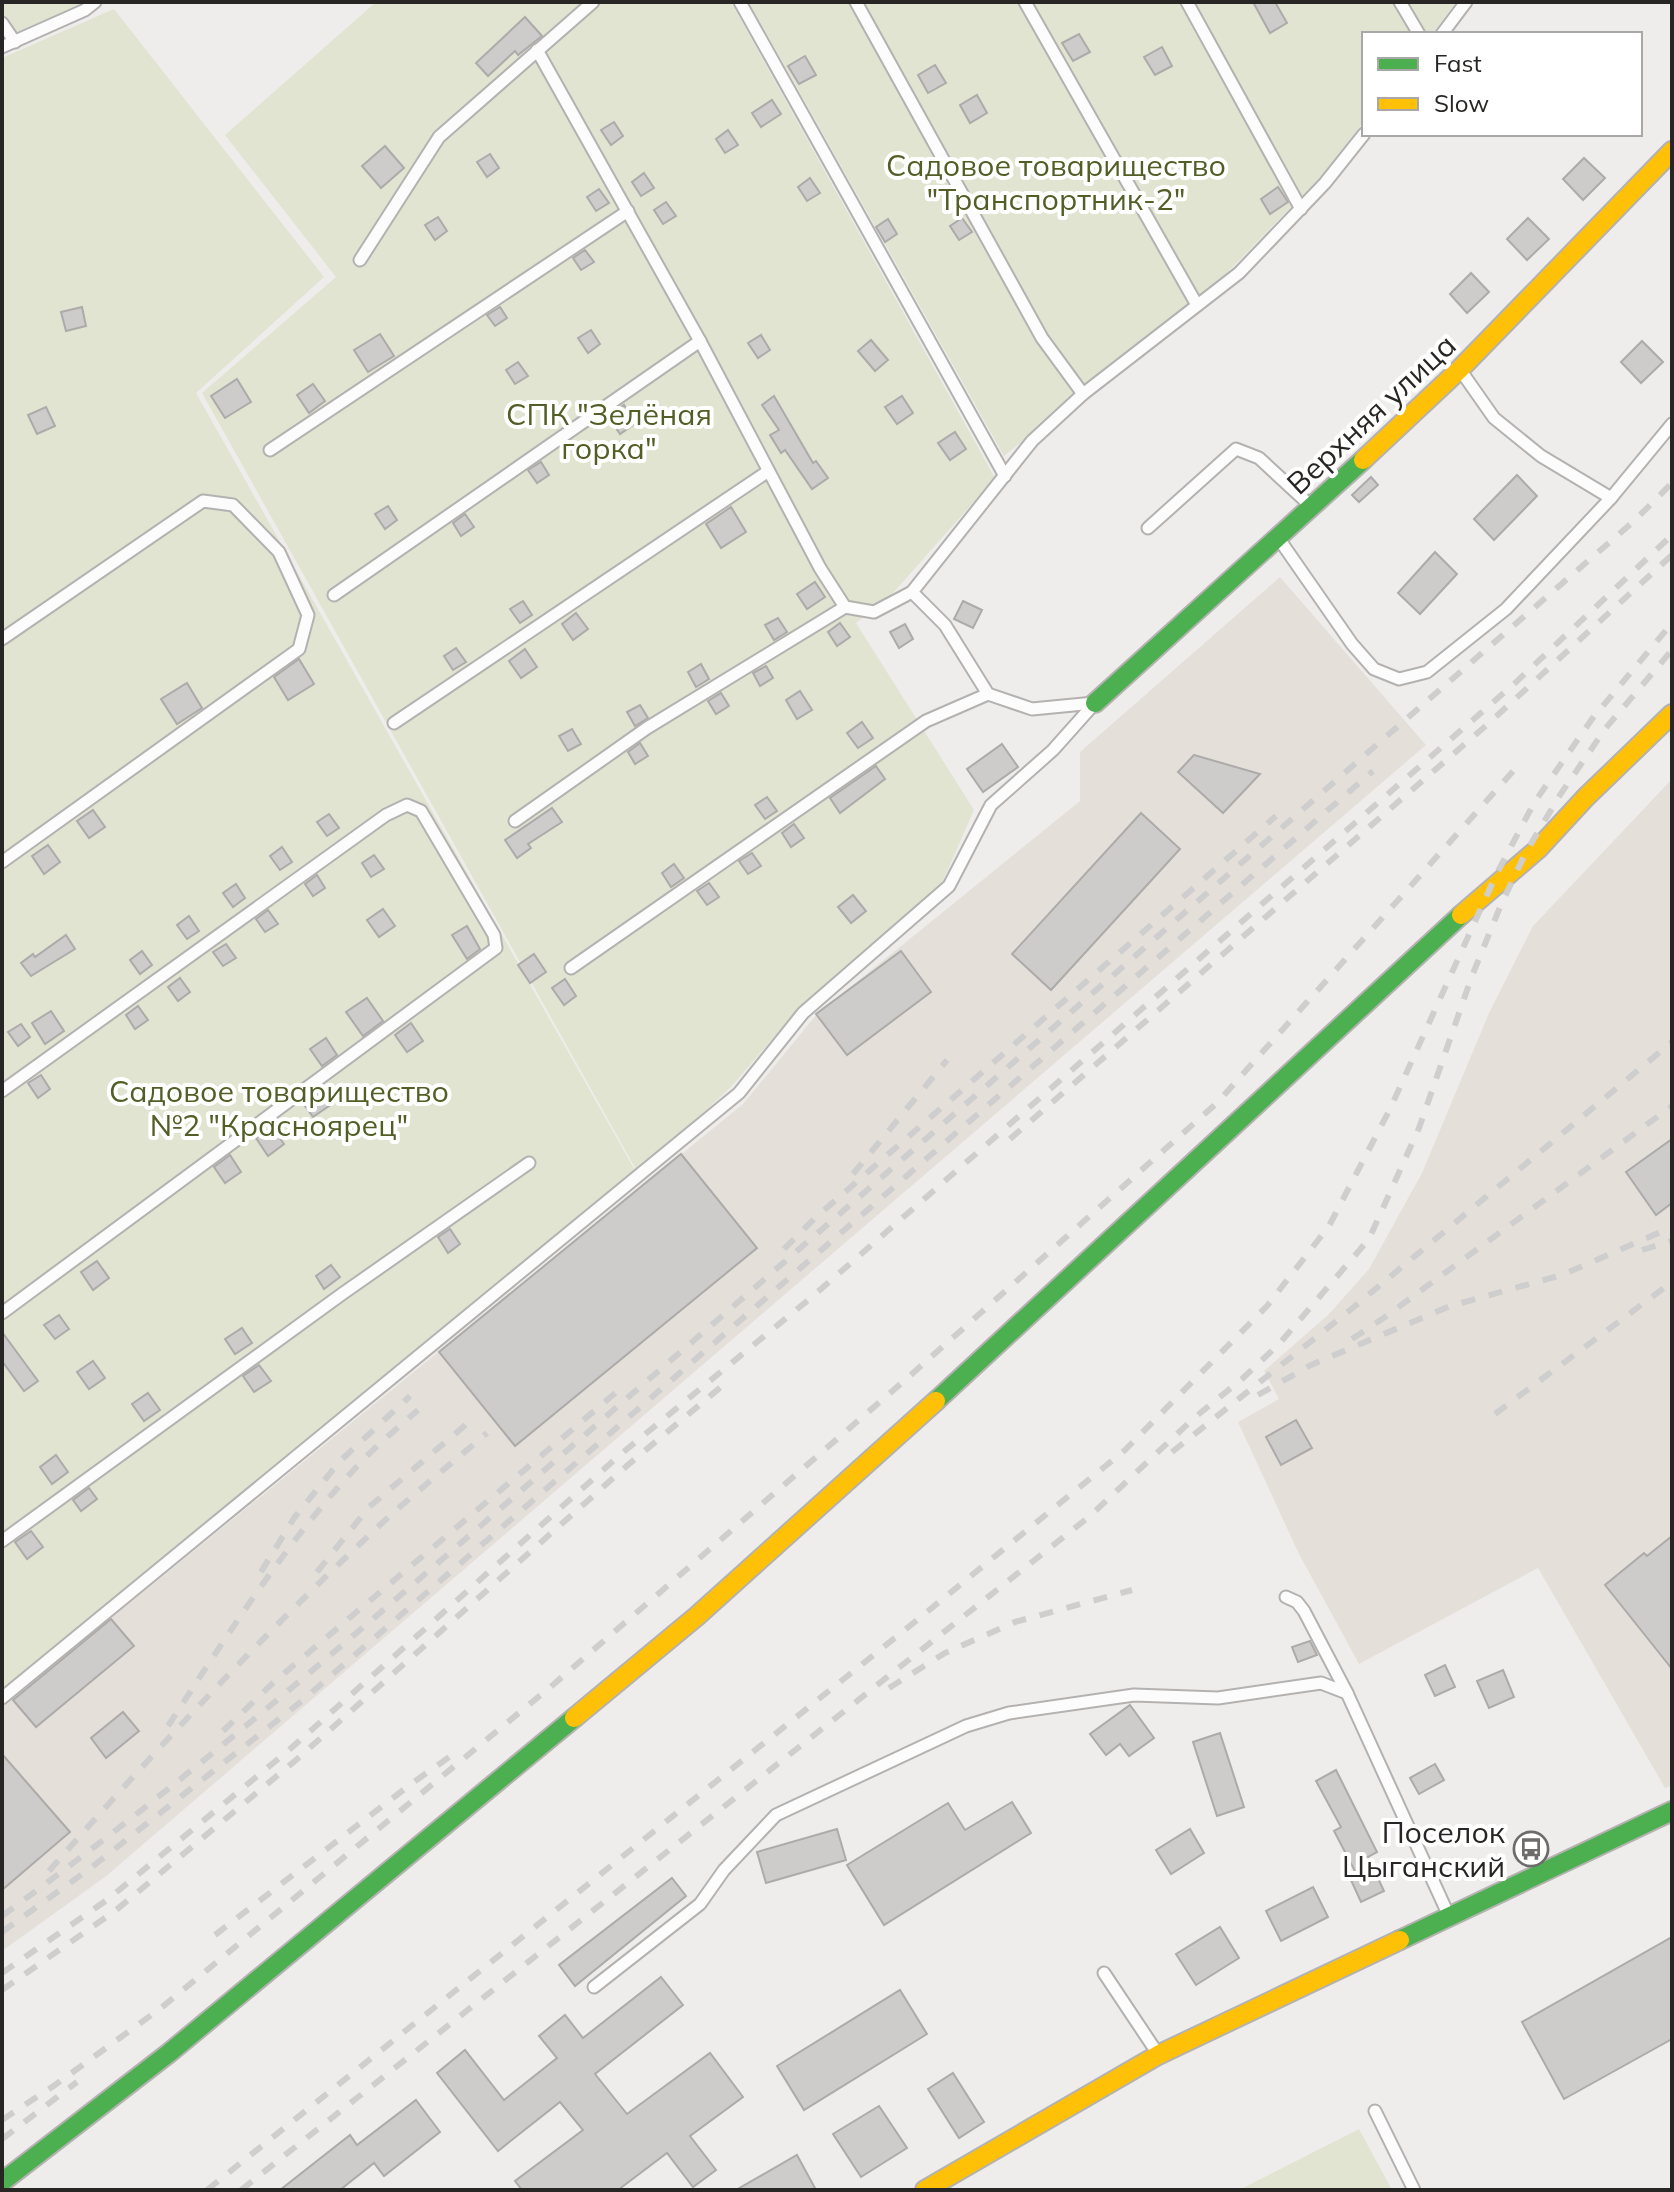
<svg xmlns="http://www.w3.org/2000/svg" width="1674" height="2192" font-family="Mulish,sans-serif">
<style>
.built{fill:#e4e0d9}
.green{fill:#e0e4d0}
.building{fill:#cdccca;stroke:#acabaa;stroke-width:2}
.lines{fill:none;stroke-linecap:round;stroke-linejoin:round}
.lane-casing{stroke:#b4b2b1;stroke-width:15}
.fast-casing{stroke:#b4b2b1;stroke-width:22}
.slow-casing{stroke:#b4b2b1;stroke-width:22}
.lane{stroke:#fdfcfc;stroke-width:11}
.fast{stroke:#4caf50;stroke-width:18}
.slow{stroke:#ffc107;stroke-width:18}
.rail{stroke:#cfcece;stroke-width:6;stroke-dasharray:14 14;stroke-linecap:butt}
.labels{text-anchor:middle;dominant-baseline:central;stroke-width:8;stroke-linejoin:round;paint-order:stroke}
.park-label{font-size:30px;fill:#525e26;stroke:#fff}
.street-label{font-size:30px;fill:#272624;stroke:#fff}
.poi-label{font-size:30px;fill:#272624;stroke:#fff;text-anchor:end}
</style>
<rect width="100%" height="100%" fill="#efedeb"/>
<!-- built -->
<g class="built">
<path d="M1280,577L1426,745L105,1877L2,1951V1707L743,1104L817,1014L1080,801V752Z"/>
<path d="M1672,779V1785L1665,1788L1538,1568L1359,1664L1299,1554L1238,1422L1279,1399L1264,1371L1329,1314L1369,1269L1422,1173L1489,1013L1533,926Z"/>
</g>
<!-- green -->
<g class="green">
<path d="M2,2H107L2,43Z"/>
<path d="M376,2H731L995,478L893,593L856,623L974,810L942,883L798,1009L731,1087L638,1173L202,393L336,277L225,135Z"/>
<path d="M749,2H1456L1432,34H1364V121L1323,174L1220,280L1004,456Z"/>
<path d="M114,9L324,277L196,393L637,1174L2,1693V58Z"/>
<path d="M1359,2129L1392,2190H1239Z"/>
</g>
<!-- building -->
<g class="building">
<path d="M1253,2H1275L1287,23L1270,33Z"/>
<path d="M525,17L542,36L518,55L515,51L488,76L476,63Z"/>
<path d="M1079,34L1090,52L1073,61L1062,43Z"/>
<path d="M1162,47L1172,66L1155,75L1144,57Z"/>
<path d="M805,56L816,75L799,84L788,66Z"/>
<path d="M935,65L946,83L928,93L918,75Z"/>
<path d="M977,95L987,113L970,123L960,105Z"/>
<path d="M772,100L781,114L761,127L752,113Z"/>
<path d="M614,122L623,136L611,145L601,130Z"/>
<path d="M728,130L738,145L725,153L716,139Z"/>
<path d="M385,146L404,168L381,188L362,166Z"/>
<path d="M490,154L499,168L487,177L477,162Z"/>
<path d="M1584,158L1605,178L1583,200L1563,179Z"/>
<path d="M644,173L654,188L641,196L632,182Z"/>
<path d="M810,178L820,193L807,201L798,187Z"/>
<path d="M1278,187L1288,202L1270,214L1261,199Z"/>
<path d="M599,189L609,203L596,211L587,197Z"/>
<path d="M666,202L676,216L663,224L654,210Z"/>
<path d="M438,217L447,231L435,240L425,225Z"/>
<path d="M962,218L972,232L959,240L950,226Z"/>
<path d="M1528,218L1549,239L1527,260L1507,239Z"/>
<path d="M888,219L897,234L885,242L876,227Z"/>
<path d="M585,250L594,262L581,270L573,258Z"/>
<path d="M1471,273L1489,292L1467,313L1450,294Z"/>
<path d="M82,307L86,326L66,331L61,312Z"/>
<path d="M500,307L507,318L495,326L487,315Z"/>
<path d="M591,330L600,344L588,353L578,338Z"/>
<path d="M380,334L394,356L368,372L354,350Z"/>
<path d="M761,335L770,350L758,358L748,343Z"/>
<path d="M871,340L888,360L875,371L858,351Z"/>
<path d="M1642,341L1663,362L1641,383L1621,362Z"/>
<path d="M518,362L528,376L515,384L506,370Z"/>
<path d="M237,379L251,402L225,418L211,396Z"/>
<path d="M313,384L325,401L309,413L297,395Z"/>
<path d="M774,396L813,463L816,461L828,478L812,489L785,450L781,453L770,435L779,430L762,405Z"/>
<path d="M902,396L913,413L897,424L885,407Z"/>
<path d="M624,405L636,423L620,434L608,416Z"/>
<path d="M46,407L55,426L37,434L28,415Z"/>
<path d="M955,432L966,449L950,460L938,443Z"/>
<path d="M541,462L549,475L537,483L528,470Z"/>
<path d="M1517,475L1537,496L1494,540L1474,519Z"/>
<path d="M1371,477L1378,485L1359,502L1352,495Z"/>
<path d="M388,506L397,520L385,529L375,514Z"/>
<path d="M731,507L746,532L721,548L706,524Z"/>
<path d="M465,514L474,527L461,536L453,523Z"/>
<path d="M1435,552L1457,574L1420,614L1398,593Z"/>
<path d="M815,582L825,597L807,609L797,594Z"/>
<path d="M523,601L532,615L520,623L510,609Z"/>
<path d="M963,601L982,610L973,628L954,619Z"/>
<path d="M576,613L588,629L573,640L562,624Z"/>
<path d="M778,618L787,632L774,640L765,625Z"/>
<path d="M840,623L850,637L837,646L828,632Z"/>
<path d="M905,624L913,639L899,648L890,632Z"/>
<path d="M456,648L466,662L453,670L444,656Z"/>
<path d="M525,649L537,667L521,678L509,661Z"/>
<path d="M299,659L314,684L288,700L274,677Z"/>
<path d="M701,664L709,679L696,687L688,672Z"/>
<path d="M766,666L773,678L760,686L753,673Z"/>
<path d="M187,683L202,708L177,724L161,699Z"/>
<path d="M800,691L812,710L797,719L786,700Z"/>
<path d="M721,693L729,706L716,714L708,701Z"/>
<path d="M640,705L648,718L635,726L627,712Z"/>
<path d="M862,722L873,738L858,748L847,733Z"/>
<path d="M572,729L581,744L568,751L559,736Z"/>
<path d="M640,743L648,756L635,764L628,752Z"/>
<path d="M1002,744L1018,767L983,792L967,769Z"/>
<path d="M1194,755L1260,774L1223,813L1178,772Z"/>
<path d="M876,766L885,779L840,813L830,798Z"/>
<path d="M767,797L777,811L765,819L755,805Z"/>
<path d="M552,808L562,822L528,844L531,848L517,858L505,840Z"/>
<path d="M93,810L105,827L89,838L77,821Z"/>
<path d="M1141,813L1180,849L1051,990L1012,954Z"/>
<path d="M329,814L339,828L327,836L317,822Z"/>
<path d="M794,824L804,838L791,847L782,833Z"/>
<path d="M48,845L60,862L44,874L32,856Z"/>
<path d="M282,847L292,862L280,870L270,856Z"/>
<path d="M752,853L761,866L748,874L739,861Z"/>
<path d="M374,855L384,869L371,877L362,863Z"/>
<path d="M674,864L684,878L671,887L662,873Z"/>
<path d="M317,875L325,888L313,896L305,884Z"/>
<path d="M709,883L719,897L707,905L697,891Z"/>
<path d="M236,884L245,898L233,907L223,893Z"/>
<path d="M853,895L866,911L851,923L838,907Z"/>
<path d="M383,909L395,926L379,937L367,920Z"/>
<path d="M268,910L278,924L265,932L256,919Z"/>
<path d="M189,916L199,931L187,939L177,925Z"/>
<path d="M467,926L480,949L467,959L452,935Z"/>
<path d="M66,935L75,949L31,976L21,963L33,954L35,957Z"/>
<path d="M226,944L236,958L223,966L213,952Z"/>
<path d="M142,951L152,965L140,974L130,960Z"/>
<path d="M901,951L931,992L847,1055L816,1014Z"/>
<path d="M534,954L546,972L530,983L518,965Z"/>
<path d="M180,978L190,992L178,1001L168,987Z"/>
<path d="M565,979L576,996L564,1005L552,988Z"/>
<path d="M367,998L383,1021L363,1036L346,1012Z"/>
<path d="M138,1006L148,1020L135,1029L126,1015Z"/>
<path d="M51,1011L64,1031L45,1044L32,1023Z"/>
<path d="M411,1023L423,1041L407,1052L395,1035Z"/>
<path d="M21,1024L30,1037L18,1046L8,1032Z"/>
<path d="M326,1038L337,1055L322,1066L310,1049Z"/>
<path d="M41,1075L50,1089L38,1098L28,1083Z"/>
<path d="M318,1090L329,1106L313,1117L302,1102Z"/>
<path d="M272,1127L284,1144L268,1156L256,1138Z"/>
<path d="M1672,1139V1203L1656,1215L1626,1172Z"/>
<path d="M681,1154L757,1248L515,1446L439,1352Z"/>
<path d="M230,1155L241,1172L225,1183L214,1167Z"/>
<path d="M450,1229L460,1244L448,1253L438,1237Z"/>
<path d="M97,1261L109,1278L93,1290L81,1272Z"/>
<path d="M331,1265L340,1277L324,1289L316,1276Z"/>
<path d="M59,1315L69,1329L55,1339L44,1325Z"/>
<path d="M242,1328L252,1343L235,1354L225,1339Z"/>
<path d="M2,1332L38,1381L24,1391L2,1361Z"/>
<path d="M93,1361L105,1378L89,1389L77,1372Z"/>
<path d="M259,1365L271,1381L254,1392L243,1376Z"/>
<path d="M148,1393L160,1410L144,1421L132,1404Z"/>
<path d="M1296,1420L1312,1448L1281,1465L1266,1437Z"/>
<path d="M56,1455L68,1472L52,1484L40,1467Z"/>
<path d="M89,1488L97,1499L81,1511L73,1500Z"/>
<path d="M31,1531L43,1547L27,1559L15,1542Z"/>
<path d="M1672,1536V1669L1605,1585L1644,1553L1647,1556Z"/>
<path d="M111,1619L134,1646L36,1727L13,1700Z"/>
<path d="M1310,1641L1317,1655L1298,1662L1292,1647Z"/>
<path d="M1445,1665L1455,1687L1435,1696L1425,1675Z"/>
<path d="M1503,1670L1514,1697L1489,1708L1477,1681Z"/>
<path d="M1130,1705L1154,1738L1129,1756L1120,1744L1106,1755L1090,1734Z"/>
<path d="M123,1712L139,1731L106,1758L91,1738Z"/>
<path d="M1220,1733L1244,1807L1217,1816L1193,1742Z"/>
<path d="M2,1754L70,1832L2,1890Z"/>
<path d="M1435,1764L1444,1780L1419,1794L1410,1778Z"/>
<path d="M1336,1770L1377,1852L1368,1857L1384,1891L1361,1902L1350,1878L1357,1875L1334,1831L1341,1827L1316,1781Z"/>
<path d="M1012,1802L1031,1833L884,1925L847,1865L948,1803L965,1830Z"/>
<path d="M837,1829L846,1860L766,1883L757,1852Z"/>
<path d="M1190,1829L1204,1853L1171,1874L1156,1850Z"/>
<path d="M672,1878L686,1896L575,1986L559,1965Z"/>
<path d="M1313,1887L1328,1917L1281,1941L1266,1911Z"/>
<path d="M1220,1927L1239,1958L1196,1985L1176,1954Z"/>
<path d="M1672,1937V2039L1564,2099L1522,2022Z"/>
<path d="M661,1977L683,2005L595,2074L627,2114L710,2053L743,2097L690,2136L716,2170L693,2187L667,2153L618,2190H522L515,2181L583,2130L560,2102L498,2151L437,2073L465,2050L504,2100L557,2058L539,2036L565,2015L583,2038Z"/>
<path d="M900,1990L927,2034L804,2110L777,2066Z"/>
<path d="M953,2073L984,2122L959,2138L928,2089Z"/>
<path d="M416,2100L440,2132L384,2176L374,2163L340,2190H280L350,2135L357,2145Z"/>
<path d="M879,2106L907,2148L861,2177L833,2134Z"/>
<path d="M797,2155L816,2190H736Z"/>
</g>
<g class="lines">
<!-- lane casing -->
<g class="lane-casing">
<g id="lane">
<path d="M740,2L1005,476"/>
<path d="M856,2L1042,338L1083,394"/>
<path d="M1025,2L1197,305"/>
<path d="M1187,2L1301,209"/>
<path d="M1400,2L1419,34"/>
<path d="M2,23L15,42"/>
<path d="M1442,34L1466,2"/>
<path d="M2,47L85,10L95,2"/>
<path d="M537,50L700,341L820,568L845,607L874,612L912,592"/>
<path d="M360,260L439,137L593,2"/>
<path d="M1461,371L1494,418L1541,456L1611,498L1672,424"/>
<path d="M270,450L628,211"/>
<path d="M1148,528L1236,449L1259,458L1312,507"/>
<path d="M1279,539L1352,644L1374,669L1399,679L1427,672L1506,609L1611,498"/>
<path d="M334,595L700,341"/>
<path d="M2,639L203,501L233,505L279,552L308,615L299,649L2,862"/>
<path d="M1094,703L1032,709L988,694L945,625L912,592L1032,441L1083,394L1239,273L1325,183L1364,134"/>
<path d="M394,723L767,472"/>
<path d="M515,821L647,728L845,607"/>
<path d="M571,968L926,721L988,694"/>
<path d="M2,1091L386,815L407,805L421,811L494,935L496,948L2,1313"/>
<path d="M2,1541L342,1294L529,1163"/>
<path d="M1286,1597L1297,1602L1304,1611L1347,1693L1449,1916"/>
<path d="M2,1698L739,1093L803,1013L949,886L991,805L1053,750L1094,704"/>
<path d="M1104,1973L1158,2054"/>
<path d="M594,1987L700,1904L724,1870L776,1815L966,1726L1009,1713L1134,1695L1218,1698L1321,1683L1347,1693"/>
<path d="M1375,2111L1414,2190"/>
</g>
</g>
<!-- fast casing -->
<g class="fast-casing">
<g id="fast">
<path d="M1095,703L1363,460"/>
<path d="M936,1401L1461,915"/>
<path d="M1400,1940L1672,1811"/>
<path d="M2,2182L169,2053L574,1718"/>
</g>
</g>
<!-- slow casing -->
<g class="slow-casing">
<g id="slow">
<path d="M1363,460L1460,369L1672,151"/>
<path d="M1461,915L1538,849L1586,797L1672,714"/>
<path d="M574,1718L697,1616L936,1401"/>
<path d="M925,2190L1158,2055L1400,1940"/>
</g>
</g>
<!-- lane -->
<use href="#lane" class="lane"/>
<!-- fast -->
<use href="#fast" class="fast"/>
<!-- slow -->
<use href="#slow" class="slow"/>
<!-- rail -->
<g class="rail">
<path d="M1010,1139L1489,723L1672,555"/>
<path d="M853,1174L947,1060"/>
<path d="M784,1249L814,1219L1276,816"/>
<path d="M1642,1250L1672,1241"/>
<path d="M1352,1339L1385,1317L1672,1106"/>
<path d="M1258,1395L1311,1365L1450,1306L1562,1275L1672,1227"/>
<path d="M1495,1414L1672,1282"/>
<path d="M1172,1452L1349,1311L1672,1042"/>
<path d="M261,1572L294,1518L339,1462L410,1396"/>
<path d="M317,1572L369,1507L476,1416"/>
<path d="M889,1688L945,1653L1015,1622L1132,1590"/>
<path d="M168,1726C226,1637 290,1536 363,1460C380,1442 400,1426 418,1410"/>
<path d="M223,1731L275,1681L626,1384"/>
<path d="M49,1871C149,1757 252,1646 363,1541C402,1503 445,1469 487,1433"/>
<path d="M2,1916C223,1755 427,1572 633,1393C968,1104 1299,811 1633,522L1672,483"/>
<path d="M2,1932L92,1867L303,1700L1373,771"/>
<path d="M215,1935L411,1784L452,1755"/>
<path d="M2,1973L107,1900L289,1750L621,1454L813,1296L1514,684L1672,535"/>
<path d="M2,1990L115,1911L296,1760L629,1464L728,1381"/>
<path d="M2,2120L55,2085L161,2008L554,1684L904,1381L1217,1103L1515,769"/>
<path d="M2,2139L77,2082"/>
<path d="M207,2190L906,1629L1125,1450L1267,1306L1329,1226L1390,1109L1497,873L1534,803L1592,719L1672,623"/>
<path d="M241,2190L1090,1516L1194,1418L1242,1379L1279,1344L1369,1239L1419,1128L1472,976L1500,907L1526,852L1560,795L1605,729L1672,650"/>
</g>
</g>
<!-- icons -->
<defs>
<g id="bus-ring" transform="scale(1.8)"><circle r="9.5" fill="#fff" stroke="#6d6c6a" stroke-width="1.5"/><path d="M-5-6H5V4H4V6H2V4H-2V6H-4V4H-5ZM-3.5-4V0h7V-4ZM-3.5 1.2v1.5H-2V1.2ZM2 1.2v1.5H3.5V1.2Z" fill="#6d6c6a"/></g>
</defs>
<g fill-rule="evenodd">
<use href="#bus-ring" x="1531" y="1849"/>
</g>
<g class="labels">
<!-- park labels -->
<g class="park-label">
<text x="1056" y="165">Садовое товарищество<tspan x="1056" dy="34">"Транспортник-2"</tspan></text>
<text x="609" y="414">СПК "Зелёная<tspan x="609" dy="34">горка"</tspan></text>
<text x="279" y="1091">Садовое товарищество<tspan x="279" dy="34">№2 "Красноярец"</tspan></text>
</g>
<!-- street labels -->
<g class="street-label">
<text transform="translate(1371 414) rotate(-43)">Верхняя улица</text>
</g>
<!-- poi labels -->
<g class="poi-label">
<text x="1505" y="1832">Поселок<tspan x="1505" dy="34">Цыганский</tspan></text>
</g>
</g>
<!-- border -->
<rect width="1674" height="2192" fill="none" stroke="#272624" stroke-width="8"/>
<!-- legend -->
<rect x="1362" y="32" width="280" height="104" fill="#ffffff" stroke="#a9a8a7" stroke-width="2"/>
<rect x="1378" y="58" width="40" height="12" fill="#4caf50" stroke="#a9a8a7" stroke-width="2"/>
<text x="1434" y="72" font-size="24" fill="#272624">Fast</text>
<rect x="1378" y="98" width="40" height="12" fill="#ffc107" stroke="#a9a8a7" stroke-width="2"/>
<text x="1434" y="112" font-size="24" fill="#272624">Slow</text>
</svg>
